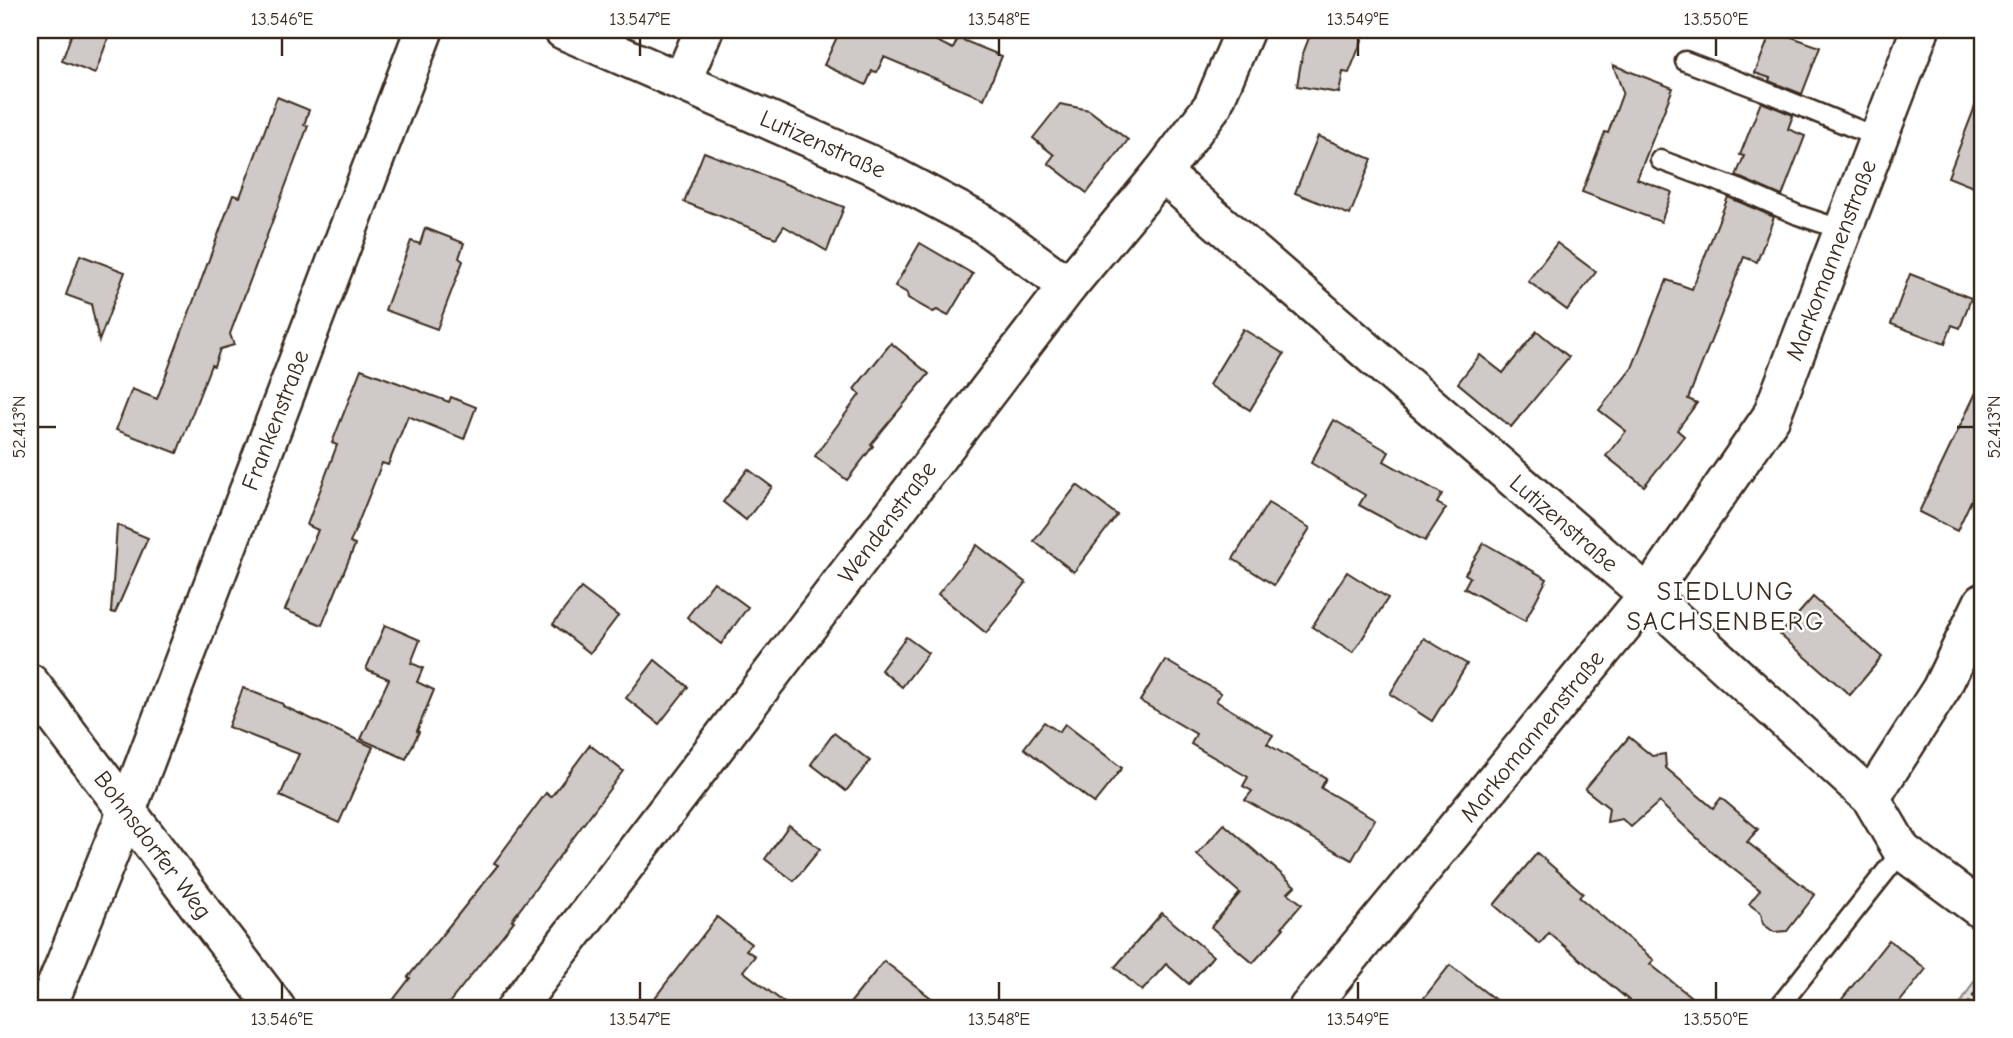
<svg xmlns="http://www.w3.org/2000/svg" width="2013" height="1038" font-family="'Comic Neue',sans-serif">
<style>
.green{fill:#e2e0de;stroke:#8e857e;stroke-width:2}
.building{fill:#cfcac7;stroke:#3b2a1e;stroke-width:2}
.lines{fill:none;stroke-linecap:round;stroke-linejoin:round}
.lane-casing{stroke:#3b2a1e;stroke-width:23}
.street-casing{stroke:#3b2a1e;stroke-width:42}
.path{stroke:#3b2a1e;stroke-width:4.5;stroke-dasharray:7 5;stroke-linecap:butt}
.lane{stroke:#fff;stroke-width:18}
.street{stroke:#fff;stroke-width:37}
.ticks{fill:none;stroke:#3b2a1e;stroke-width:2.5}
.labels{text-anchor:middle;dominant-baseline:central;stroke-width:5;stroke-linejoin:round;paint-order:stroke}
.street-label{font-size:24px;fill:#3b2a1e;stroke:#fff}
.neighbourhood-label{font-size:26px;letter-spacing:2px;fill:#3b2a1e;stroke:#fff}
.neatline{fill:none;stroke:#3b2a1e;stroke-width:2.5}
.ticks-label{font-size:18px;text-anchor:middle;fill:#3b2a1e}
</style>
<rect width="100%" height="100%" fill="#fff"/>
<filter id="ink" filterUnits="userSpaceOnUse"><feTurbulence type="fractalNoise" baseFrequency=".0143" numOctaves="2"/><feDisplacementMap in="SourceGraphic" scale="14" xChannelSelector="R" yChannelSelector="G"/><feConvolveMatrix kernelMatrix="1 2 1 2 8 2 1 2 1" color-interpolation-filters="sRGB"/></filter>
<g filter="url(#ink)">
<!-- green -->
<path class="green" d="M1976,978L1983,984V1008H1958Z"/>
<!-- building -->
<g class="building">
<path d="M73,30H111L95,74L62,61Z"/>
<path d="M821,30H897L895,33L912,41L916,31L953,49L958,38L1002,56L984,99L884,57L877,72L872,71L866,85L824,65L837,37Z"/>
<path d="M1312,30H1366L1349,73L1343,72L1339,93L1297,86L1302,56Z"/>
<path d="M1772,30L1820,47L1802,94L1769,81L1770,78L1755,73Z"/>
<path d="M1613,65L1673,88L1637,179L1672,192L1661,222L1582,192L1605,132L1608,133L1623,92Z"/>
<path d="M1981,91L1983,92V191L1948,177Z"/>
<path d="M277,97L309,110L304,125L308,126L230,334L234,345L220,349L214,366L211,365L177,453L116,430L132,389L157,399L233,195L240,197Z"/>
<path d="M1761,102L1793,115L1788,129L1805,136L1782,196L1736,176L1744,156L1740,155Z"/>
<path d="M1060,104L1089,110L1128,140L1087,193L1048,163L1054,155L1033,138Z"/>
<path d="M1318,136L1372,159L1350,215L1295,193Z"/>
<path d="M704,152L844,207L827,251L784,226L776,238L684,202Z"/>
<path d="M1728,197L1774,217L1757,262L1744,257L1688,399L1697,403L1677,430L1684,436L1644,486L1606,456L1626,431L1599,410L1632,368L1667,280L1692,289Z"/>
<path d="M425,228L464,243L459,258L463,261L437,329L385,310L411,241L420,244Z"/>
<path d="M920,243L973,274L948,316L937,310L933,312L908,298L907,293L895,286Z"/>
<path d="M1557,243L1596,272L1567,310L1528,281Z"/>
<path d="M80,255L125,272L99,341L91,304L66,295Z"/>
<path d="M1910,274L1971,298L1960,328L1952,325L1945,344L1891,324Z"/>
<path d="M1243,329L1284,354L1250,410L1209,385Z"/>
<path d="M1537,331L1569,357L1511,427L1458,383L1480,355L1503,373Z"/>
<path d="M891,343L929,374L871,444L873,446L847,480L815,456L860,394L854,389Z"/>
<path d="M361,369L449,402L451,397L476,407L464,439L408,416L388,465L382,463L350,543L355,545L322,625L285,610L318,530L307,525L337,445L332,443Z"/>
<path d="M1983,378V475L1957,531L1919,512Z"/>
<path d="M1334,420L1389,452L1384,461L1442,494L1437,503L1446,508L1425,541L1359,505L1365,495L1311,463Z"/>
<path d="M748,469L772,487L746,520L723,502Z"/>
<path d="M1077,485L1117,515L1074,572L1034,541Z"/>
<path d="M1268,503L1310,528L1274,585L1233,559Z"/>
<path d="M117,525L148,538L115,613L111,612Z"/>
<path d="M1484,543L1547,579L1525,621L1464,588L1470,577L1465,574Z"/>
<path d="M977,545L1026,583L986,633L938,594Z"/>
<path d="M1347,572L1388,598L1353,653L1312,627Z"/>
<path d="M714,582L748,607L721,644L687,617Z"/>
<path d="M581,588L618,616L590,653L553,624Z"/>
<path d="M1813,597L1882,657L1850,695L1780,635Z"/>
<path d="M385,625L420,640L411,663L423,668L417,682L434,690L417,731L419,732L406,759L361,739L389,679L366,669Z"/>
<path d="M906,637L928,653L902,687L881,670Z"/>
<path d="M1424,638L1467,664L1432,721L1390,694Z"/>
<path d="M655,660L688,687L659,724L626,698Z"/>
<path d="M1165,660L1221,693L1216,701L1273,735L1267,744L1326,778L1321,788L1375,819L1352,860L1245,800L1252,791L1243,786L1248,777L1191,744L1196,734L1140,701Z"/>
<path d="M243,688L283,704V706L373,747L339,823L280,796L299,754L228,727Z"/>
<path d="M1044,722L1059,732L1065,724L1122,768L1094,803L1024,748Z"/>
<path d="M834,733L870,761L846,791L811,764Z"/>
<path d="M1629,737L1652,756L1665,754L1666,768L1713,808L1721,798L1758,829L1747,842L1815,895L1787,931L1774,932L1763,924L1761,913L1749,904L1760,890L1713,853L1659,802L1631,827L1622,819L1607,822L1609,808L1585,789Z"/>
<path d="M590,745L623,771L512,920L514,921L445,1008H387L410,978L408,977L498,865L494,863L546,793L551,797Z"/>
<path d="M1224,824L1295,886L1288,893L1302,904L1282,927L1284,928L1253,963L1211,927L1240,893L1197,855Z"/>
<path d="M789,825L820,849L794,881L765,859Z"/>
<path d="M1537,853L1583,893L1579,897L1654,960L1650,964L1705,1008H1638L1549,933L1540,944L1494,905Z"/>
<path d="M1162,913L1213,956L1189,984L1166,964L1142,991L1115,967Z"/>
<path d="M717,917L751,944L746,950L755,956L743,971L791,1008H647Z"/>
<path d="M1889,940L1926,969L1895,1008H1835Z"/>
<path d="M884,961L944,1008H846Z"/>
<path d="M1450,965L1506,1008H1416Z"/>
</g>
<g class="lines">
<!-- lane casing -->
<g class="lane-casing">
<g id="lane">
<path d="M1685,61L1764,91L1879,138"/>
<path d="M1660,160L1741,190L1798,215L1843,230"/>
<path d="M1778,1008L1902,851"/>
</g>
</g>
<!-- street casing -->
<g class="street-casing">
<g id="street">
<path d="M563,30L874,166L982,223L1068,286"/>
<path d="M682,81L704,30"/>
<path d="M1162,173L1648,595L1871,798L1902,851L1983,911"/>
<path d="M30,683L276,1008"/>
<path d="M1871,798L1941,689L1983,602"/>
<path d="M47,1008L127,810L424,30"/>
<path d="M516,1008L1068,286L1162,173L1213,105L1245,30"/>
<path d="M1308,1008L1648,595L1771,417L1920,30"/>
</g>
</g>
<!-- path -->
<path class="path" d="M1967,1008L1983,982"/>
<!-- lane -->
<use href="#lane" class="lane"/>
<!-- street -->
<use href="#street" class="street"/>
</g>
</g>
<!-- ticks -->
<path class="ticks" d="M282,38V56M640,38V56M999,38V56M1358,38V56M1716,38V56M38,427H56M1957,427H1974M282,982V1000M640,982V1000M999,982V1000M1358,982V1000M1716,982V1000"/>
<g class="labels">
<!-- street labels -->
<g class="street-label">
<text transform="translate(823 144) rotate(24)">Lutizenstraße</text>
<text transform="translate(1831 260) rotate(-69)">Markomannenstraße</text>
<text transform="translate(275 420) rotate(-69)">Frankenstraße</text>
<text transform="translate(887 522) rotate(-53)">Wendenstraße</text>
<text transform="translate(1564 523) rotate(41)">Lutizenstraße</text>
<text transform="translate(1532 736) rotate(-51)">Markomannenstraße</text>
<text transform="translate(153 845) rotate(53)">Bohnsdorfer Weg</text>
</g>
<!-- neighbourhood labels -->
<g class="neighbourhood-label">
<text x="1726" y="592">SIEDLUNG<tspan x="1726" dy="30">SACHSENBERG</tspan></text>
</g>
</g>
<!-- margin -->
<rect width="2013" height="1038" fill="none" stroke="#fff" stroke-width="77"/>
<rect x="38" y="38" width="1936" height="962" class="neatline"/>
<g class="ticks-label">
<text x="282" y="25">13.546°E</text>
<text x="640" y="25">13.547°E</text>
<text x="999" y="25">13.548°E</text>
<text x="1358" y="25">13.549°E</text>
<text x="1716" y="25">13.550°E</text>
<text transform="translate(19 427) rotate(-90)" y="6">52.413°N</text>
<text transform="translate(1994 427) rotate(-90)" y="6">52.413°N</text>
<text x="282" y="1025">13.546°E</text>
<text x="640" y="1025">13.547°E</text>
<text x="999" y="1025">13.548°E</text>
<text x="1358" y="1025">13.549°E</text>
<text x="1716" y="1025">13.550°E</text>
</g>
</svg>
